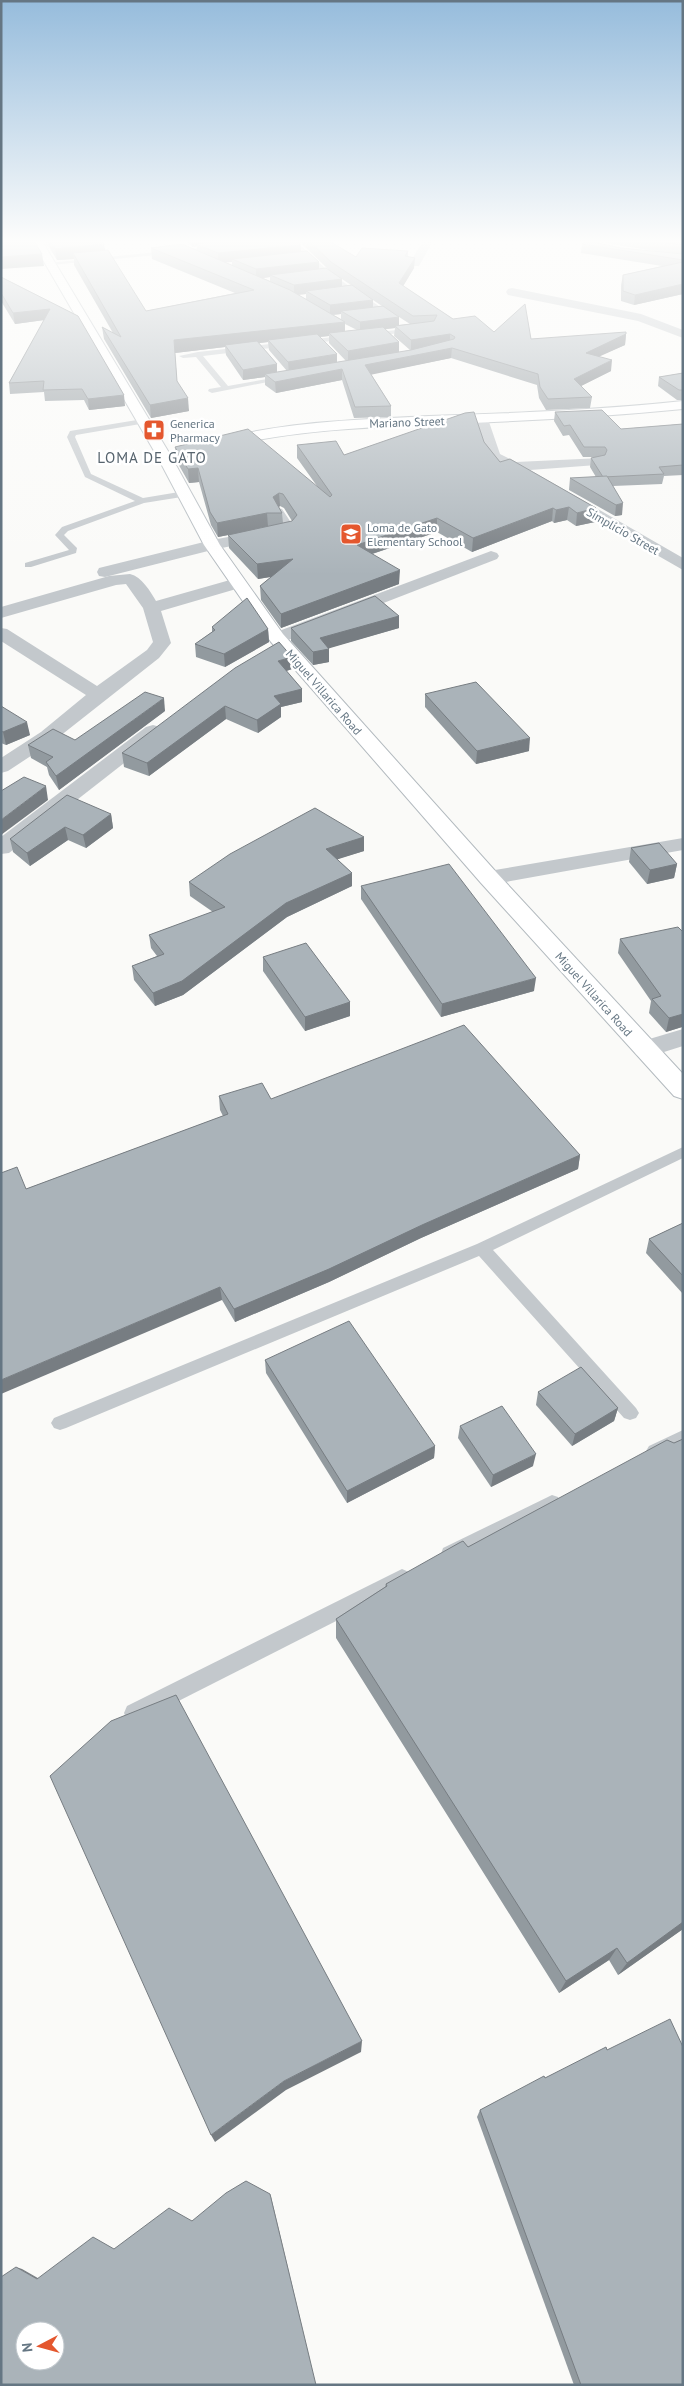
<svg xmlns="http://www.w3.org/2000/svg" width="684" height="2386" font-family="'PT Sans',sans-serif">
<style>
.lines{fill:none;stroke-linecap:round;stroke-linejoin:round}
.secondary-casing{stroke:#b3babf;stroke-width:2}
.lane{fill:#c3c8cc;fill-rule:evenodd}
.street{fill:#c3c8cc;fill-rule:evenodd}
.secondary{fill:#fff;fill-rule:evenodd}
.wall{fill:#929a9f;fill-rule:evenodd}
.shaded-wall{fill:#777d82}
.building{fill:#aab3b9;stroke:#777d82;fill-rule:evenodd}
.labels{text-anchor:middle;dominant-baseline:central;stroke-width:5;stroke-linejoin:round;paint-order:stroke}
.far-street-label{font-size:12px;fill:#657683;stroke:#fff}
.far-poi-label{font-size:12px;fill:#657683;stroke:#fff;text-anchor:start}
.far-quarter-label{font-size:15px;letter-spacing:1px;fill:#57646e;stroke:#fff}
</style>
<rect width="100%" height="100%" fill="#fafaf8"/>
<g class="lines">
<!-- secondary casing -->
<g class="secondary-casing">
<g id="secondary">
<path d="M32,241H42L171,456L220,545L283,634L497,873L683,1074V1099L674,1096L481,883L271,642L204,545L157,456Z"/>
<path d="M683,401V409C603,417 524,421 444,424C368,427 293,430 219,448L212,444L214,441C284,421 356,420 429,416C514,413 598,410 683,401Z"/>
</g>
</g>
<!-- lane -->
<g class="lane">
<path d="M47,241H54L44,249H40V247Z"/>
<path d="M290,241H296L330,273L395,317V319H391L326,275Z"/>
<path d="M217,246L219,249L51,265L48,263Z"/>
<path d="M415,328L417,331L203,356L228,386L284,376L288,378L212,393L208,391L209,389L221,387L196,357L183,358L179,356L198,352Z"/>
<path d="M143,419L147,421L146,423L76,435L75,437L91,474L143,498L185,491L188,492V496L144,503L68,531L64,535L77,548L76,553L31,567H25V563L69,550L55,535L62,527L135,501L85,477L67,437L70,431Z"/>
<path d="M279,508L282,509L296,530L295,532L283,535L279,532L287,529L275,511Z"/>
<path d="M683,1147V1158L493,1250L636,1408L639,1413L636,1418L630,1420L624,1418L479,1256L66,1428L60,1430L54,1428L51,1423L54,1418L477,1244Z"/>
<path d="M683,1430V1446L655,1459L649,1456L646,1451L649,1446Z"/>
<path d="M552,1495L558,1497L561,1503L558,1509L457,1560L450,1563L443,1560L441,1554L443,1548Z"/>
<path d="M402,1569L409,1572L411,1578L409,1584L141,1720L134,1723L127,1720L124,1713L127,1706Z"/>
</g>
<!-- street -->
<g class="street">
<path d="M423,241H433L419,266H411L409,264Z"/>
<path d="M593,241H603V245L683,257V263C665,261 602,257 591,247Z"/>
<path d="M512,288L641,314L683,330V338L638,321L508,295L506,292L508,289Z"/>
<path d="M481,415L488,419L500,454L516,462L602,458L604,461L602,464L597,465L530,470L683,558V570L489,459L474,419Z"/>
<path d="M265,530L271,532L273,535L271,538L212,550L105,577L99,576L97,572L99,568L212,540Z"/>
<path d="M491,551L497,553L499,556L497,559L283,642H271L268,638L271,634Z"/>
<path d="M130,574C142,577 150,591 156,601L237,578L243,579L245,583L243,587L161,611L171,643L159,658L55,740L8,771L1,773V758L41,732L86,695L1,641V628L7,629L97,686L147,650L153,642L143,608L126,584L116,585L1,618V607L109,576Z"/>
<path d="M153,725L160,727L163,731L160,735L9,853L1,854V837L146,727Z"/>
<path d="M683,838V850L489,885L481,883L478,878L481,873L489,871Z"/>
<path d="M683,1029V1046L645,1058L636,1055L633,1049L636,1043Z"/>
</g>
<!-- secondary -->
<use href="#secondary" class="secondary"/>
</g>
<!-- wall -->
<g class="wall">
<path d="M48,241H102L105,251L146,311L235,293L152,259L151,248L197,250V246L192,247L187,241H296L301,245V252L319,262V269L330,271L299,241H329L356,257L408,251V256L414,268L403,286L453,319L494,332L531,339L626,334L625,345L599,356L611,371L581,386L592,397L590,408L546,410L539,398L537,385L451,358L371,374L391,406V417L354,418L342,380L276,393L265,385V377L243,380L226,355L225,347L175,353L177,381L189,411L151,418L104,339L102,327L113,333L74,265V259L57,260L49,247ZM225,262H232V265ZM270,277V281L263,278ZM342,279L351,285L342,286ZM306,294V299L298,295ZM373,300L382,306L373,307ZM341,314V319L333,315ZM396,315L410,324L399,325ZM345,324L357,330L345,331ZM395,328L394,336L410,350L399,352V342L385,329ZM329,336V343L346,361L337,362V354L319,337ZM268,342L269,350L287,371L277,372V364L259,343Z"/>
<path d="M605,241H683V294L634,305L621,301V285L623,275L662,266L581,253L582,244L598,243L621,248L667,253L605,243Z"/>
<path d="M1,277L78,316L125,406L89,410L84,400L45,401L44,392L10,394L9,383L44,320L15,324L1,301Z"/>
<path d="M683,373V400H677L658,386L659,377Z"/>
<path d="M555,412L621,429L683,424V475L664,476L662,484L613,486L622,515L615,516L569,490L570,478L596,477L590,467L591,458L595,457H583L569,435L563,436L554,421Z"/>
<path d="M484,442L500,462L595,522L576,526L567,520L554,523L552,521L472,552L437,532L372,554L399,584L281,628L261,600L260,586L271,577L258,579L229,548L228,535L218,537L211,525L199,482L189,483L176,460L175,447L317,486L297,458V445L344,455ZM280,506L284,508L292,521L283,523L282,513L279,507Z"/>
<path d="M399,616V628L328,648L329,662L313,665L291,641V628Z"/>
<path d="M212,627L268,629L269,642L225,667L196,657L195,644L212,632Z"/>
<path d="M292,657V669L286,671L302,689V702L281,707V717L258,733L226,719L149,776L124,767L122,753Z"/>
<path d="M425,694L529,751L476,764L425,707Z"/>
<path d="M1,706L30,735L6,745L1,743Z"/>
<path d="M165,711L59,790L49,775L47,767L31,758L28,745L75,740Z"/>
<path d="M111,814L113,828L86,848L68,840L30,866L13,852L10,839Z"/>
<path d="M364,837V851L337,859L352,873V886L287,917L183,995L155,1006L134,980L132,966L157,956L151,948L149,935L213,912L190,896L189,882Z"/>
<path d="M631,848L677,864L674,878L647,884L629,862Z"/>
<path d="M361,886L534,991L441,1017L361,899Z"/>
<path d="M683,932V1028L682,1027L666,1032L649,1013L651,1001L618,953L620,939Z"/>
<path d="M263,957L350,1002V1016L305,1031L263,971Z"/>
<path d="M219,1096L271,1099L580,1155L578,1169L421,1238L329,1282L235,1322L222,1300L26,1189L223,1116L220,1110Z"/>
<path d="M683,1223V1294L646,1253L649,1239Z"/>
<path d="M265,1360L435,1446L434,1458L347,1503L266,1373Z"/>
<path d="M538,1392L618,1408L614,1421L572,1446L536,1405Z"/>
<path d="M460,1426L533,1466L491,1487L458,1438Z"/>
<path d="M683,1439V1929L618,1975L609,1960L559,1993L336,1638V1619L385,1587L386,1584L468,1547L674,1443Z"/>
<path d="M607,2050L683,2385H574L477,2117L480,2110L545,2078Z"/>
</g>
<!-- shaded-wall -->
<g class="shaded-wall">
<path d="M191,241H250L196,244L197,246L192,247Z"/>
<path d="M104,244L106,255L73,253L74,259L57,260L55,249Z"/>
<path d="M301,245V255L232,259V262L218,263V253Z"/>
<path d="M42,254L44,266L1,269V257Z"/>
<path d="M415,258L414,268L399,293V283Z"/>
<path d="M319,262V272L270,275V277L256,279V269Z"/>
<path d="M342,279V289L306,291V294L294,295V285Z"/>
<path d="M683,284V294L634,305L635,295Z"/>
<path d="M373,300V310L341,311V314L330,315V305Z"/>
<path d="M50,309L52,319L15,324L13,313Z"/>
<path d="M399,317V328L395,326V328L360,332V322Z"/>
<path d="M345,322V334L329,333V336L270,342L268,340V342L227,347L225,345V347L175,353L174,340Z"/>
<path d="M450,334V344L411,351V340Z"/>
<path d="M626,334L625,345L585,363L586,353Z"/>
<path d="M399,342V353L348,362V351Z"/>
<path d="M452,348L451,358L365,376V365Z"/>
<path d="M337,354V365L289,373L288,362Z"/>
<path d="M612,360L611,371L573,390L574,379Z"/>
<path d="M277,364V375L265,374V377L243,380V370Z"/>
<path d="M342,369V380L276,393L275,382Z"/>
<path d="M124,395L125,406L89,410L88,399Z"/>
<path d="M188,398L189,411L151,418L150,405Z"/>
<path d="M198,468L199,482L189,483L188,469Z"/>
<path d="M279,493L280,506L273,511V497Z"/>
<path d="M623,503L622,515L615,516L616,505Z"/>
<path d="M569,507L567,520L554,523L556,510Z"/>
<path d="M553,508L552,521L472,552L473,538Z"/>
<path d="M596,508L595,522L576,526L577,513Z"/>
<path d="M267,513L268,527L218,537L217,523Z"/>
<path d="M437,518V532L357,559V545Z"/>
<path d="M293,559V573L258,579L257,564Z"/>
<path d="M400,570L399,584L281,628V614Z"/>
<path d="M399,616V628L320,651V638Z"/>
<path d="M268,629L269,642L225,667L224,654Z"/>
<path d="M329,649V662L313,665V652Z"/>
<path d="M292,657V669L278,674V661Z"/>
<path d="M302,689V702L281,707V717L258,733L257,720L274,696Z"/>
<path d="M164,698L165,711L59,790L56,776Z"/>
<path d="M225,706L226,719L149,776L147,763Z"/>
<path d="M27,722L30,735L6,745L3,732Z"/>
<path d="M530,738L529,751L476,764L477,751Z"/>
<path d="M46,786L48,800L1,835V820Z"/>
<path d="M111,814L113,828L86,848L83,835Z"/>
<path d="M65,827L68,840L30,866L27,853Z"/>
<path d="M364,837V851L326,863V849Z"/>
<path d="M677,864L674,878L647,884L650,870Z"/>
<path d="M352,873V886L287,917L183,995L155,1006L153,993L286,903Z"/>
<path d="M536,978L534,991L441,1017L442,1004Z"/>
<path d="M350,1002V1016L305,1031V1017Z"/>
<path d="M683,1014L682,1027L666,1032L669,1018Z"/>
<path d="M580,1155L578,1169L421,1238L329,1282L235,1322L234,1309L422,1225Z"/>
<path d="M220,1287L222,1300L1,1394V1380Z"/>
<path d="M618,1408L614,1421L572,1446L575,1434Z"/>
<path d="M435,1446L434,1458L347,1503V1491Z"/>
<path d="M536,1454L533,1466L491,1487L493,1475Z"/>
<path d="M683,1922V1929L618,1975L627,1963Z"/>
<path d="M617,1948L609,1960L559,1993L566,1981Z"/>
<path d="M362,2041L361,2052L286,2090L215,2142L211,2135L284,2081Z"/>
<path d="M270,2194L271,2197L316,2385Z"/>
<path d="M16,2267L22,2269L43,2281L37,2279Z"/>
</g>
<!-- building -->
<g class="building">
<path d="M8,241H34L42,254L1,257V242Z"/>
<path d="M50,241H102L104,244L55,249Z"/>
<path d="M222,241H296L301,245L218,253L196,244Z"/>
<path d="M309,241H329L356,257L362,248L408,251L405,256L415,258L399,283L453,319L475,316L494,332L525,304L531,339L626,332V334L586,353L612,360L574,379L592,397L548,399L540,387L538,374L452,348L365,365L391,406L355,407L342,369L275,382L265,374L411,350L454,339L455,337L450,334L411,340L395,326L434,321L437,315L413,316L331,262Z"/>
<path d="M586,241H595L598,243L621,248L683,254V260L582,244Z"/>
<path d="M655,241H683V245Z"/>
<path d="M182,244L290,290L345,322L174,340L177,381L188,398L150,405L102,327L121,337L73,253L108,250L146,311L254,290L151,248Z"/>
<path d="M307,251L319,262L256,269L232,259Z"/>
<path d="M683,262V284L635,295L623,291V275Z"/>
<path d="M326,268L342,279L294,285L270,275Z"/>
<path d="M1,277L78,316L124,395L88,399L82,389L43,390L44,381L9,383L50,309L13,313L1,293Z"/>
<path d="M352,285L373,300L330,305L306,291Z"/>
<path d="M383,306L399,317L360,322L341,311Z"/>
<path d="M383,327L399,342L348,351L329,333Z"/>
<path d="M317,334L337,354L288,362L268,340Z"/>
<path d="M257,341L277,364L243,370L225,345Z"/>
<path d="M683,373V390H679L659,377Z"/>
<path d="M602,410L621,429L683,424V465L659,467L664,474L603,477L591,458L605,455L607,450L605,447H584L570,425L564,426L555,412Z"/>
<path d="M474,412L484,442L500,462L510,459L596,508L577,513L569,507L556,510L553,508L473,538L437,518L357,545L400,570L281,614L260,586L293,559L257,564L228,535L292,521L297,515L283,494L279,493L273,497L282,513H267L217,523L210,512L198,468L188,469L175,447L248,429L330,497L332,495L297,445L336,441L344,455L465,413Z"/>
<path d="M607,476L623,503L616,505L570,478Z"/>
<path d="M375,596L399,616L320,638L329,649L313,652L291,628Z"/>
<path d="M247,598L268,629L224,654L195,644L215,630L212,627Z"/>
<path d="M279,642L292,657L278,661L302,689L274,696L281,704L257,720L225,706L147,763L122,753L235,668Z"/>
<path d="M476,682L530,738L477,751L425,694Z"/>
<path d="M145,692L164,698L56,776L46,762L53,757L28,745L53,729L75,740Z"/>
<path d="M1,706L27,722L3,732L1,731Z"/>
<path d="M24,777L46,786L1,820V791Z"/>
<path d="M67,795L111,814L83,835L65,827L27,853L10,839Z"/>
<path d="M315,808L364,837L326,849L352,873L286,903L182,981L153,993L132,966L164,954L149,935L225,907L189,882L230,854Z"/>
<path d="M659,843L677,864L650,870L631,848Z"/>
<path d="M449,864L536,978L442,1004L361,886Z"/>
<path d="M678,927L683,932V1014L669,1018L652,999L661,996L620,939Z"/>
<path d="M306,943L350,1002L305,1017L263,957Z"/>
<path d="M464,1025L580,1155L422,1225L329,1269L234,1309L220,1287L1,1380V1173L17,1167L26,1189L228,1114L219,1096L262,1083L271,1099Z"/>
<path d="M683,1223V1276L649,1239Z"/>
<path d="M349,1321L435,1446L347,1491L265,1360Z"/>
<path d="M581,1367L618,1408L575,1434L538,1392Z"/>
<path d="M502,1406L536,1454L493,1475L460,1426Z"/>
<path d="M683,1439V1922L627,1963L617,1948L566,1981L336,1619L387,1586L386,1584L459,1543L463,1541L468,1547L667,1440L674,1443Z"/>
<path d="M176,1695L362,2041L284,2081L211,2135L50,1776L111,1721Z"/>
<path d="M670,2019L683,2047V2385H581L480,2110L544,2076L545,2078L606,2047L607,2050Z"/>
<path d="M246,2181L270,2194L316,2385H1V2277L16,2267L37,2279L93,2237L114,2249L169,2208L192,2221L226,2193ZM25,2331H55V2361H25Z"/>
</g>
<!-- sky -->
<linearGradient id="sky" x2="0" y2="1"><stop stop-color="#96bcdc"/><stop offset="0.42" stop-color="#fdfdfc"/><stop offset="1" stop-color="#fdfdfc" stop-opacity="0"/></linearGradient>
<rect width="684" height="575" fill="url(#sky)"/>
<!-- icons -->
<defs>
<g id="pharmacy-square" transform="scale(1.125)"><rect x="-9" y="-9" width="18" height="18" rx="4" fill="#e4572e" stroke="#fff"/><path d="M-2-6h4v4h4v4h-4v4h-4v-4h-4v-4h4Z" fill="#fff"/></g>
<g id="school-square" transform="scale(1.125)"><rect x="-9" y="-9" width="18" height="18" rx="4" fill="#e4572e" stroke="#fff"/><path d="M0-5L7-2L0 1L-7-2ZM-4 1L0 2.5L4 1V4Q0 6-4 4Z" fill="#fff"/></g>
</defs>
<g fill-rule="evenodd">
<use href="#pharmacy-square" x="154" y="430"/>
<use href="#school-square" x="351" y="534"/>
</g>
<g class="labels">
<!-- far-street labels -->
<g class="far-street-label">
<text transform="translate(407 422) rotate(-2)">Mariano Street</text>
<text transform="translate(623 531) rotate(30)">Simplicio Street</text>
<text transform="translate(324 692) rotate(49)">Miguel Villarica Road</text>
<text transform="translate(594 994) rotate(48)">Miguel Villarica Road</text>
</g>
<!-- far-poi labels -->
<g class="far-poi-label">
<text x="170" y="423">Generica<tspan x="170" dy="14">Pharmacy</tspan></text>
<text x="367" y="527">Loma de Gato<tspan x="367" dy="14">Elementary School</tspan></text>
</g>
<!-- far-quarter labels -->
<g class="far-quarter-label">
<text x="152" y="457">LOMA DE GATO</text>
</g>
</g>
<!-- border -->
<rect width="684" height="2386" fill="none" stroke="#657683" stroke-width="5"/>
<!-- north arrow -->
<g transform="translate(40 2346) rotate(264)"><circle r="24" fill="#ffffff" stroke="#c1c8cd"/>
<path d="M0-4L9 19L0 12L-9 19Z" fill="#e4572e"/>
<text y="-8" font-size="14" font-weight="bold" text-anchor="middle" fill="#657683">N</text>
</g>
</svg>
